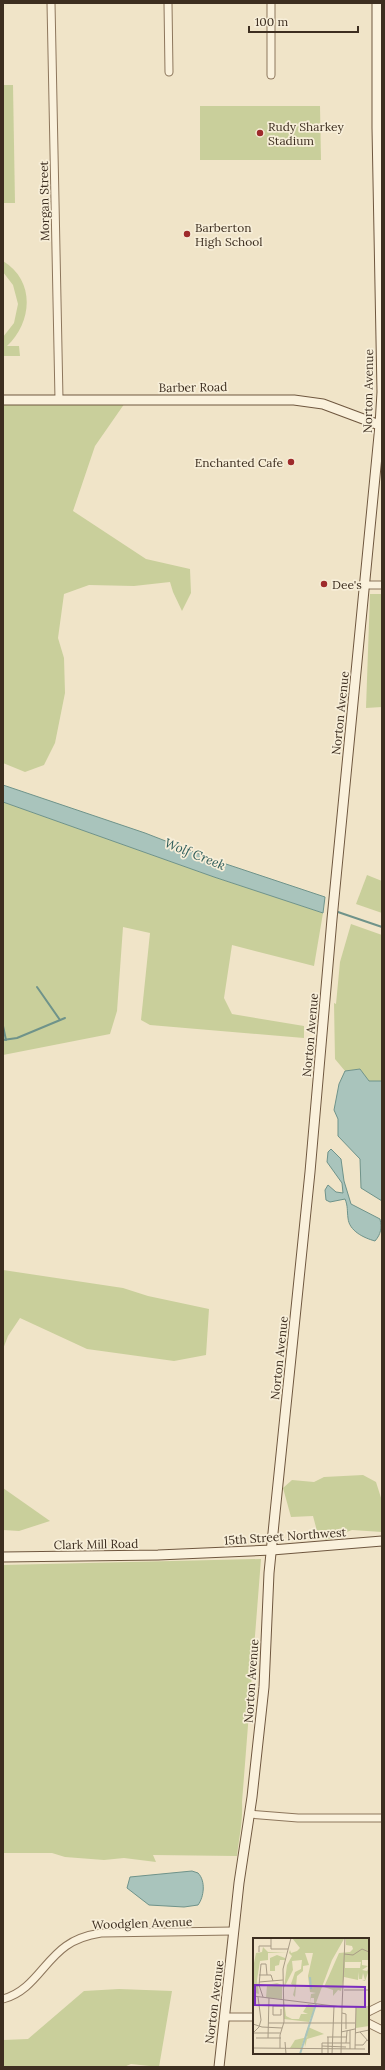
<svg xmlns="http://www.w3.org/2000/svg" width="385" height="2070" font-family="Lora,serif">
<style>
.green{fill:#c9cf9b}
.water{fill:#a9c4bc;stroke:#6f938a}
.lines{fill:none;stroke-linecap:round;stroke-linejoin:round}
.stream{stroke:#6f938a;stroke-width:2}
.street-casing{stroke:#8d765c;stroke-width:9}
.secondary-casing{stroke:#6f573f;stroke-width:11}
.street{stroke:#faf1dc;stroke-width:7}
.secondary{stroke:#faf1dc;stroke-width:9}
.poi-dot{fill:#9e2a2b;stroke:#f7eed8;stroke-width:1.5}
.labels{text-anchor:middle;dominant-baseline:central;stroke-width:3.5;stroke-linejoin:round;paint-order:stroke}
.poi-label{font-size:12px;fill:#3d2e20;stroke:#f7eed8;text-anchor:start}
.street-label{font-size:12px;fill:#3d2e20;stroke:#f7eed8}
.water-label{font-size:13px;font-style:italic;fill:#2f5d5a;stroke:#f7eed8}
.inset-river{fill:none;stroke:#a9c4bc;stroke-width:2}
.inset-road{fill:none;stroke:#a89b85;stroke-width:1}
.view{fill:#7b2cbf;fill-opacity:0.15;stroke:#7b2cbf;stroke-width:2}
.inset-edge{fill:none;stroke:#3d2e20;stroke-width:2}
</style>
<rect width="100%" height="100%" fill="#f0e4c8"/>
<!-- green -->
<g class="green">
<path d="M3,85H13L15,203H3Z"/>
<path d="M200,106H320L321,160H200Z"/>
<path d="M3,261C36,281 32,323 7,346H19L20,356H3V337L14,323L18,304L13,285L3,272Z"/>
<path d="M3,400H127L95,446L73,511L146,559L190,569L191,593L182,611L173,592L170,582L134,586L89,585L64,594L58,638L64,658L65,693L55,743L44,765L25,772L3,763Z"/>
<path d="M370,594H382V707L366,708Z"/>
<path d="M3,802L214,877L323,913L314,966L232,945L224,998L232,1014L304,1026V1038L150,1025L141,1020L150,933L123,927L117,1011L110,1034L3,1055Z"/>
<path d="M367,875L382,881V913L356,904Z"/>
<path d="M351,924L382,935V1081H369L360,1069L345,1071L335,1059L334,1003L336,1004L340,962Z"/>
<path d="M3,1270L123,1288L148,1296L209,1309L206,1355L174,1361L87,1349L20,1318L8,1336L3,1349Z"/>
<path d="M363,1475L376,1482L382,1501V1532L352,1530L326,1540L317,1531L313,1516L291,1517L283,1488L292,1480L314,1482L324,1477Z"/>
<path d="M3,1488L50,1521L19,1531L3,1530Z"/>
<path d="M261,1559L242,1802C243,1821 239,1838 237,1856L153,1855L156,1862L124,1858L104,1860L65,1857L52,1853H3V1565Z"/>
<path d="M119,1989L172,1991L159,2067L131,2064L124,2067H3V2040L28,2039L84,1991Z"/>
</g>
<!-- water -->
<g class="water">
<path d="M3,785L145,833L217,861L325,897L323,913L214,877L3,802Z"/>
<path d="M360,1069L369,1081H382V1201L361,1188L360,1159L338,1136V1119L334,1110L339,1084L345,1071Z"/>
<path d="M331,1149L341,1159L344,1181L351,1204L380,1219C382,1228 381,1234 375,1241C364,1238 349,1231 348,1218C347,1211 348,1206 345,1199L330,1202L326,1200L325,1190L328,1185L336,1192L343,1193L342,1183L327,1162L328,1152Z"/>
<path d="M192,1871L198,1873C206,1881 204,1897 198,1905L184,1907L149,1905L127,1888L130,1877Z"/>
</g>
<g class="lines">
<!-- stream -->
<g class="stream">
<path d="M335,911L382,927"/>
<path d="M37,987L60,1020"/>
<path d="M3,1026L6,1040"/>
<path d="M3,1040L17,1038L65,1018"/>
</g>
<!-- street casing -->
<g class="street-casing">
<g id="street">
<path d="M51,3L59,399"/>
<path d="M168,3L169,72"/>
<path d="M271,3V75"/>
<path d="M365,585H382"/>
<path d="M249,1814L298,1818H382"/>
<path d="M3,1999C33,1991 43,1962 66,1946C77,1938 88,1935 101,1933L233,1931"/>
<path d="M368,2012L382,2005"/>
<path d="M224,2017H254"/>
<path d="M368,2023L382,2030"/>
</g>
</g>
<!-- secondary casing -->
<g class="secondary-casing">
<g id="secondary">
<path d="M3,400H294L323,404L382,426"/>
<path d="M3,1557L158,1555L272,1550L382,1541"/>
<path d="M219,2067L239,1883L252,1797L264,1687L269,1573L275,1513L310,1172L332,919L380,425L382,392L377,128V3"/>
</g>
</g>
<!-- street -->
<use href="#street" class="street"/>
<!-- secondary -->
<use href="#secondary" class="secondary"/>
</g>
<!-- markers -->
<g class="poi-dot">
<circle cx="260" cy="133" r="4"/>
<circle cx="187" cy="234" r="4"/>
<circle cx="291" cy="462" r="4"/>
<circle cx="324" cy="584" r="4"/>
</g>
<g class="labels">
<!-- poi labels -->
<g class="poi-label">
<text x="268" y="126">Rudy Sharkey<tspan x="268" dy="14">Stadium</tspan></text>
<text x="195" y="227">Barberton<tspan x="195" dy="14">High School</tspan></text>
<text x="283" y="462" text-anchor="end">Enchanted Cafe</text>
<text x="332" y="584">Dee's</text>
</g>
<!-- street labels -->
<g class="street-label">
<text transform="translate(44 201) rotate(-91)">Morgan Street</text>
<text transform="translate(193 387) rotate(-1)">Barber Road</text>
<text transform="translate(368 391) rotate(-89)">Norton Avenue</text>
<text transform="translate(340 713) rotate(-84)">Norton Avenue</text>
<text transform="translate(310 1035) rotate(-85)">Norton Avenue</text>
<text transform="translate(279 1358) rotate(-84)">Norton Avenue</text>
<text transform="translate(285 1536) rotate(-4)">15th Street Northwest</text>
<text transform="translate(96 1544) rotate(-1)">Clark Mill Road</text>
<text transform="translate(251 1681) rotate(-86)">Norton Avenue</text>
<text transform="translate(142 1923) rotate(-2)">Woodglen Avenue</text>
<text transform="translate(214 2002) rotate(-83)">Norton Avenue</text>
</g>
<!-- water labels -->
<g class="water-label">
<text transform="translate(195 854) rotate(22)">Wolf Creek</text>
</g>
</g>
<!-- overview -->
<g transform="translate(253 1938)">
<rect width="116" height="116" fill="#f0e4c8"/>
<path d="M39,0L91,1L79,22L63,65H61V60H58L57,64L58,56L63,55L57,54L55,38L60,15H52L56,27L50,28V33L44,38L42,59L40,57L42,49L38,46L42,34L48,31L49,22L39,23L40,32L31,50L34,27L39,18L36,15L37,12L38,15L44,13L47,10ZM93,0H116V22H109V27L115,28L109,32L114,33L116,29V32L112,43H109L112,42L110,35L109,41H106V34L105,42L91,39L88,53L85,52L80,58V52L71,49L86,15L97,14L100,11L99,8L93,7ZM92,24H108L107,30H92ZM10,9L15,14L34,15H15V22L7,23L4,42L6,56L2,55L1,52V25L3,15L9,14ZM24,17L32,20V22H27L26,27L22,28V33H17V20ZM24,45L29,47V61L13,60L14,47ZM31,63L33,78L39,81H46L48,76H55L50,74L55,66L63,67L56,84L31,81ZM103,70H116V88L103,90ZM55,89L71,96L54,101L52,109L51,101L48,110H37L42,102L55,99L52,98Z" fill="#c9cf9b" fill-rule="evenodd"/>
<path class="inset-river" d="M57,39L58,51M47,116L63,66"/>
<path class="inset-road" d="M18,0V11H35M6,14V8H18M91,16L100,17L109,11L116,14M6,37H18L20,43M6,44L30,42M91,52H116M0,58L89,69H116M10,59L6,47L8,26H13L14,37M89,69L92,0M112,69V52M89,75L93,76V91M20,77V68H30M20,77H28V71M15,85H102M0,86L9,89L29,90M88,94L102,91M107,94L116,104M0,95L6,89L8,82L5,59M0,95H27M102,95L116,92M74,99H93M3,100H28M15,100L16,60M32,104L33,116M93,105L94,93M102,107H110L114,102M69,108L93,109M0,110L112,111M27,110V97L31,84L30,31L38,0M97,111V92M102,111L103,69M69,116V105H97M75,116V99M79,116L81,68M88,116L89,69"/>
<path class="view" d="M2,47L112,49V69L2,67Z"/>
<rect width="116" height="116" class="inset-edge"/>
</g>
<!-- border -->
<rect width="385" height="2070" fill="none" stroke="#3d2e20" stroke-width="8"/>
<!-- scale -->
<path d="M249 26v6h109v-6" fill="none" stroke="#3d2e20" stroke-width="2"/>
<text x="255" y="26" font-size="12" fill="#3d2e20" stroke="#f7eed8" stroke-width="3" paint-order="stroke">100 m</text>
</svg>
